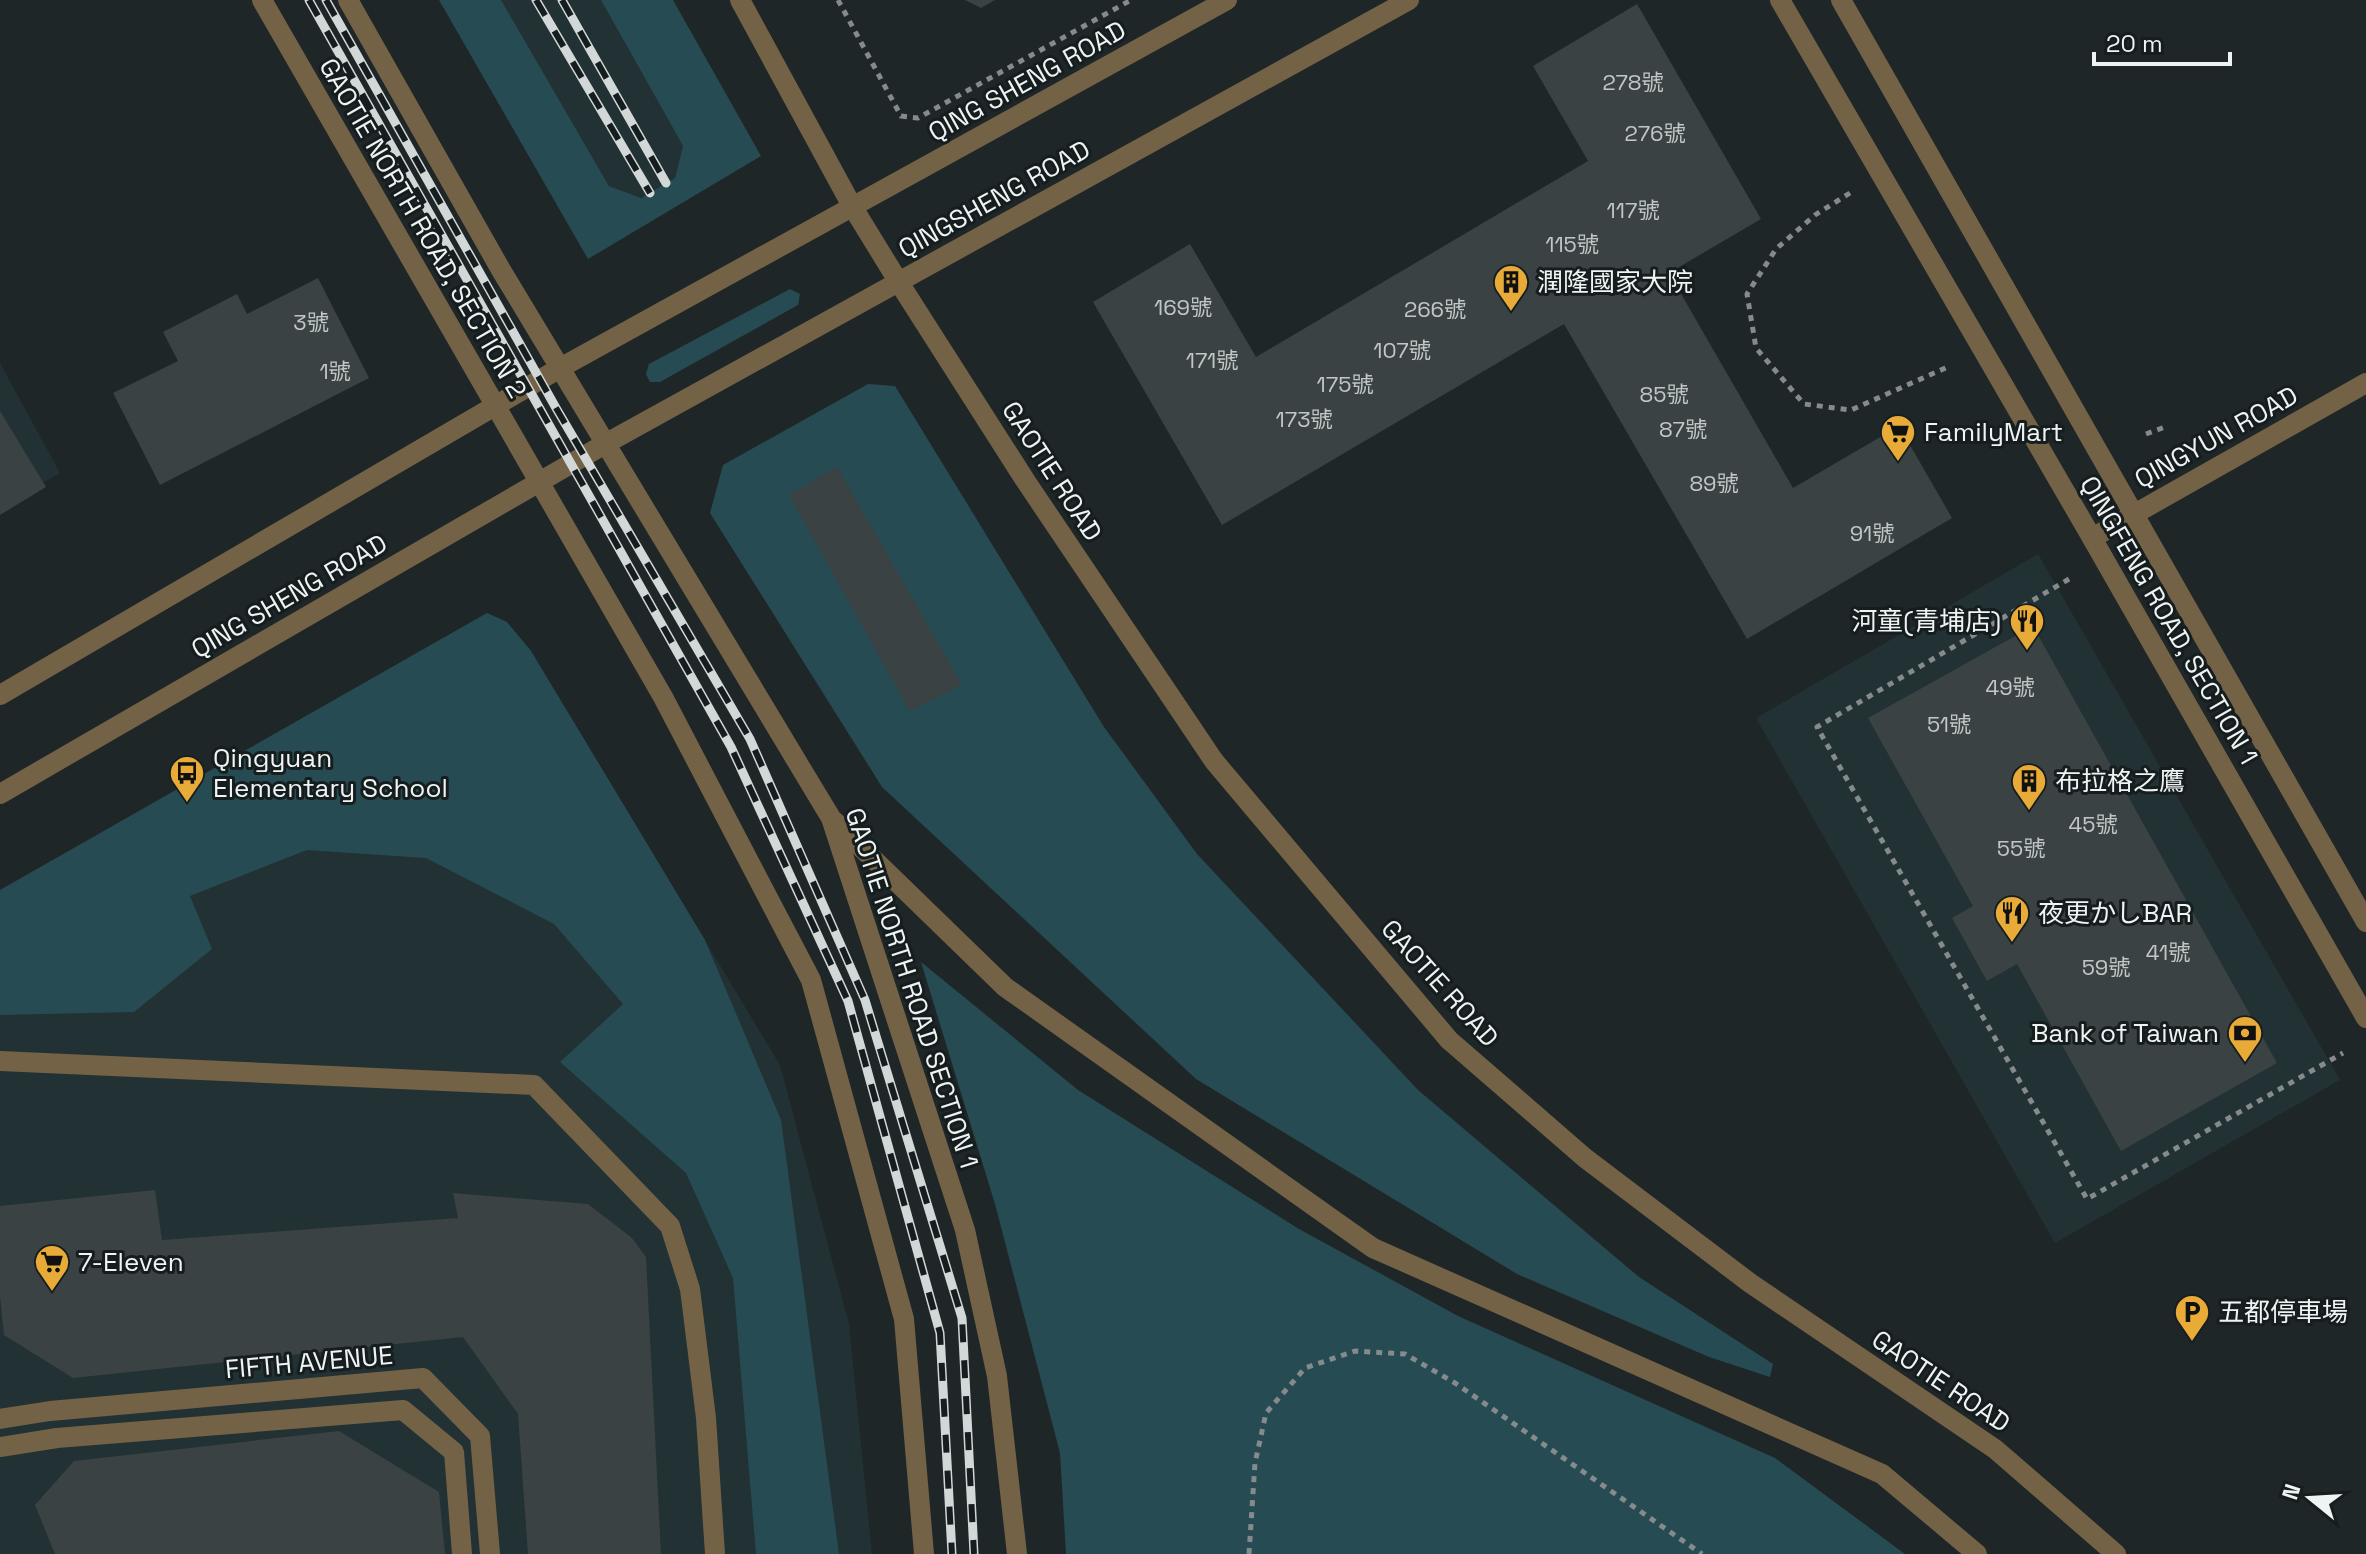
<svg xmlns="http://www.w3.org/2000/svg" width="2366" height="1554" font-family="'Space Grotesk','Noto Sans TC','Noto Sans JP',sans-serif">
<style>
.built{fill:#223134}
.green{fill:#274b52}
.building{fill:#3a4243}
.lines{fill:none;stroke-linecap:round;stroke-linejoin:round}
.path{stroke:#858b8c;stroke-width:5;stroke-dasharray:6 6;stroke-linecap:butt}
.minor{stroke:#746246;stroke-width:20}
.rail-casing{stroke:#d2d7d7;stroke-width:9}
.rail{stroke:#161d1e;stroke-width:6;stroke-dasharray:18;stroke-linecap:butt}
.labels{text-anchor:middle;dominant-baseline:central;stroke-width:6;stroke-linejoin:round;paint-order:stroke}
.number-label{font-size:22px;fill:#c1c7c7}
.street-label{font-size:26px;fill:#eef3f3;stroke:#161d1e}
.poi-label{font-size:26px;fill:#eef3f3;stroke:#161d1e;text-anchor:start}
</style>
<rect width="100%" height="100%" fill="#1f2628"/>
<!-- built -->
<g class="built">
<path d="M501,0H601L683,146L675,178L641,198L609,186Z"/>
<path d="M0,363L60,473L0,508Z"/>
<path d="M2038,554L2340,1080L2055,1243L1756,718Z"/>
<path d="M487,613L507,622L531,651L780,1065L849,1324L872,1554H0V890Z"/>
</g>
<!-- green -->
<g class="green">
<path d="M439,0H501L609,186L641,198L675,178L683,146L601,0H673L761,156L588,259Z"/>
<path d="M790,289L800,294L798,305L660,382H650L646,374L649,364Z"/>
<path d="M868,384L895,386L1104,727L1197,854L1418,1090L1639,1277L1773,1364L1770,1377L1709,1357L1517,1274L1196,1079L882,787L710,513L723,465Z"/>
<path d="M487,613L507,622L531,651L705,940L781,1120L839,1554H756L733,1278L686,1173L560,1062L623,1004L554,924L426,858L307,850L190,896L212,949L134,1012L0,1015V890Z"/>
<path d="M921,962L1078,1090L1299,1229L1458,1316L1775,1458L1905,1554H1066L1060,1453L995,1204Z"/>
</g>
<!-- building -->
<g class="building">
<path d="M965,0H995L981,8Z"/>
<path d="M1637,4L1761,219L1669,273L1793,488L1899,426L1952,518L1747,639L1564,324L1222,525L1093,302L1190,244L1256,357L1588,161L1533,66Z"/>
<path d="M318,278L369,378L160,485L113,393L178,361L163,332L237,294L247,314Z"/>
<path d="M0,411L46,487L0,515Z"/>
<path d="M837,467L962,685L910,711L789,495Z"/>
<path d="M2033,626L2277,1063L2121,1151L2017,964L1987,981L1952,918L1973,906L1868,718Z"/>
<path d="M155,1190L162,1240L458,1218L453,1193L588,1204L632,1238L646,1257L661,1554H528L518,1414L463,1337L73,1378L4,1335L0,1296V1206Z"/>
<path d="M339,1431L439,1492L445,1554H55L35,1505L74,1461Z"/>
</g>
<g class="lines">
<!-- path -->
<g class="path">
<path d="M838,0L901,116L918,118L1131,0"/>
<path d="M1850,193L1815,215L1776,249L1747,294L1756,348L1804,404L1851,410L1950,366"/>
<path d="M2146,434L2165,427"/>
<path d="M2069,579L1817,727L2087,1199L2343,1053"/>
<path d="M1249,1554L1255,1463L1266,1413L1305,1368L1355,1351L1405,1354L1455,1383L1702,1554"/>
</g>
<!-- minor -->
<g class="minor">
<path d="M262,0L663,697L811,980L904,1319L924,1554"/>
<path d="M348,0L501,270L831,818L965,1230L997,1376L1017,1554"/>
<path d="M740,0L852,206L898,281L1025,480L1214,761L1449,1040L1585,1158L1750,1283L1995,1449L2116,1554"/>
<path d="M1780,0L2092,538L2366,1018"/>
<path d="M1841,0L2366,922"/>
<path d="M2092,538L2366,383"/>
<path d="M0,695L560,368L1227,0"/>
<path d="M0,794L605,444L1409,0"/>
<path d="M834,821L1005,987L1373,1248L1882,1474L1977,1554"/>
<path d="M0,1061L534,1085L670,1226L690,1289L706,1418L715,1554"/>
<path d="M0,1419L50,1411L423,1378L480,1436L490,1554"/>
<path d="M0,1447L57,1438L403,1410L454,1452L462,1554"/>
</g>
<!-- rail casing -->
<g class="rail-casing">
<g id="rail">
<path d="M309,0L731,747L848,1001L940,1333L952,1554"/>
<path d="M326,0L556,408L750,739L865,1000L962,1318L974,1554"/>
<path d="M536,0L650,193"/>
<path d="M562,0L666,183"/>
</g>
</g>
<!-- rail -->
<use href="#rail" class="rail"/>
</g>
<!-- icons -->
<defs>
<g id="building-pin" transform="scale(1.8)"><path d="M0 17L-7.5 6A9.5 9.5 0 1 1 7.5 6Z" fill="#e9ab38" stroke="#161d1e"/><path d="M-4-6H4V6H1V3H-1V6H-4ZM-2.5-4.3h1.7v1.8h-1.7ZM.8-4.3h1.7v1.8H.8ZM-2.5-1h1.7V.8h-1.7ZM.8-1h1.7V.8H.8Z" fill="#111"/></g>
<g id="supermarket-pin" transform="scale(1.8)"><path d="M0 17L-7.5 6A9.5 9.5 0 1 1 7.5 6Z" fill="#e9ab38" stroke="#161d1e"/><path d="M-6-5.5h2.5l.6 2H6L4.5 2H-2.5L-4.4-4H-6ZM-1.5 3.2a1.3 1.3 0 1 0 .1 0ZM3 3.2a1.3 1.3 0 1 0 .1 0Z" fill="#111"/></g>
<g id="restaurant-pin" transform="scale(1.8)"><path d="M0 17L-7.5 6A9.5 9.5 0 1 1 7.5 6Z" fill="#e9ab38" stroke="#161d1e"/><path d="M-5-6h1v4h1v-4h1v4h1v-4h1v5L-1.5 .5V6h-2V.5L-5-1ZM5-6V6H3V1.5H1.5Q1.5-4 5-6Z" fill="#111"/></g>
<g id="bus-pin" transform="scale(1.8)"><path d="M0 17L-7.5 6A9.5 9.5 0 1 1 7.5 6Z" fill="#e9ab38" stroke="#161d1e"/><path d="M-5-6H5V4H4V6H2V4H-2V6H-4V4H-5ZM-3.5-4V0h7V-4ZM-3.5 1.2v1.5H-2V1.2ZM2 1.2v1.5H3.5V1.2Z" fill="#111"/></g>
<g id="bank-pin" transform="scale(1.8)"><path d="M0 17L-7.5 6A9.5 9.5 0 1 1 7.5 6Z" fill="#e9ab38" stroke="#161d1e"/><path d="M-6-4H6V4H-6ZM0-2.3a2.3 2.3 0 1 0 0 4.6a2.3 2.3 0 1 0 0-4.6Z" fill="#111"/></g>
<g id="parking-pin" transform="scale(1.8)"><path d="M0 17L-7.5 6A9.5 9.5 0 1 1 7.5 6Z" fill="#e9ab38" stroke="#161d1e"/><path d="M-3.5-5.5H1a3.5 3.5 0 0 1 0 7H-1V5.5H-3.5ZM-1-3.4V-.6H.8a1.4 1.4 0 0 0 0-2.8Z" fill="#111"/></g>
</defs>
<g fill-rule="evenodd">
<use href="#building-pin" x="1511" y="282"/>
<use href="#supermarket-pin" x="1898" y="432"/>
<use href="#restaurant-pin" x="2027" y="621"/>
<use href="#bus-pin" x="187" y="773"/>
<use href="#building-pin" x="2029" y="781"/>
<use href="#restaurant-pin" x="2012" y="913"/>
<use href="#bank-pin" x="2245" y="1033"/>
<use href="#supermarket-pin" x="52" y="1262"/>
<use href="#parking-pin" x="2192" y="1312"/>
</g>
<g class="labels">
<!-- number labels -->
<g class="number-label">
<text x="1633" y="82">278號</text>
<text x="1655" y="133">276號</text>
<text x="1633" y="210">117號</text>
<text x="1572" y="244">115號</text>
<text x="1183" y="307">169號</text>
<text x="1435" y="309">266號</text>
<text x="311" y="322">3號</text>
<text x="1402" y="350">107號</text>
<text x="1212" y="360">171號</text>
<text x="335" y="371">1號</text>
<text x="1345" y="384">175號</text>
<text x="1664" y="394">85號</text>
<text x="1304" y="419">173號</text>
<text x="1683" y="429">87號</text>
<text x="1714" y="483">89號</text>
<text x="1872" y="533">91號</text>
<text x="2010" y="687">49號</text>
<text x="1949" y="724">51號</text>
<text x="2093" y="824">45號</text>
<text x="2021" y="848">55號</text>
<text x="2168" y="952">41號</text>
<text x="2106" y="967">59號</text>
</g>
<!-- street labels -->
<g class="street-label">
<text transform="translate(1027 81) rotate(-29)">QING SHENG ROAD</text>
<text transform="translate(994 199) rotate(-29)">QINGSHENG ROAD</text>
<text transform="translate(423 228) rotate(60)">GAOTIE NORTH ROAD, SECTION 2</text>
<text transform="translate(2216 437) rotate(-29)">QINGYUN ROAD</text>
<text transform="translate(1052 471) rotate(57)">GAOTIE ROAD</text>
<text transform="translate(289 596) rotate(-30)">QING SHENG ROAD</text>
<text transform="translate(2169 620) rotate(60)">QINGFENG ROAD, SECTION 1</text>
<text transform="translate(1440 983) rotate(48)">GAOTIE ROAD</text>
<text transform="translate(912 988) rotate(72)">GAOTIE NORTH ROAD SECTION 1</text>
<text transform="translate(309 1362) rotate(-5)">FIFTH AVENUE</text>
<text transform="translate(1941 1381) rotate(34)">GAOTIE ROAD</text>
</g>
<!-- poi labels -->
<g class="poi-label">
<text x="1537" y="282">潤隆國家大院</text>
<text x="1924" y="432">FamilyMart</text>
<text x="2001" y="621" text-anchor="end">河童(青埔店)</text>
<text x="213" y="758">Qingyuan<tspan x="213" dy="30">Elementary School</tspan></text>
<text x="2055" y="781">布拉格之鷹</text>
<text x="2038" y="913">夜更かしBAR</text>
<text x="2219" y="1033" text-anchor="end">Bank of Taiwan</text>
<text x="78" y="1262">7-Eleven</text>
<text x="2218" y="1312">五都停車場</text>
</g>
</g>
<!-- north arrow -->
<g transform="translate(2310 1498) rotate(288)" stroke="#161d1e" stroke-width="6" paint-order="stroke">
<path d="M0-6L14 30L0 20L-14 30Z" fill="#eef3f3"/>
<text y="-12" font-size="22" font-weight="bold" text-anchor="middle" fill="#eef3f3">N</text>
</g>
<!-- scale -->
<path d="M2094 52v12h136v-12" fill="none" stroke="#eef3f3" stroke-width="4"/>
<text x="2106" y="52" font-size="24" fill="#eef3f3" stroke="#161d1e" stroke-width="6" paint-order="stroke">20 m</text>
</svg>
